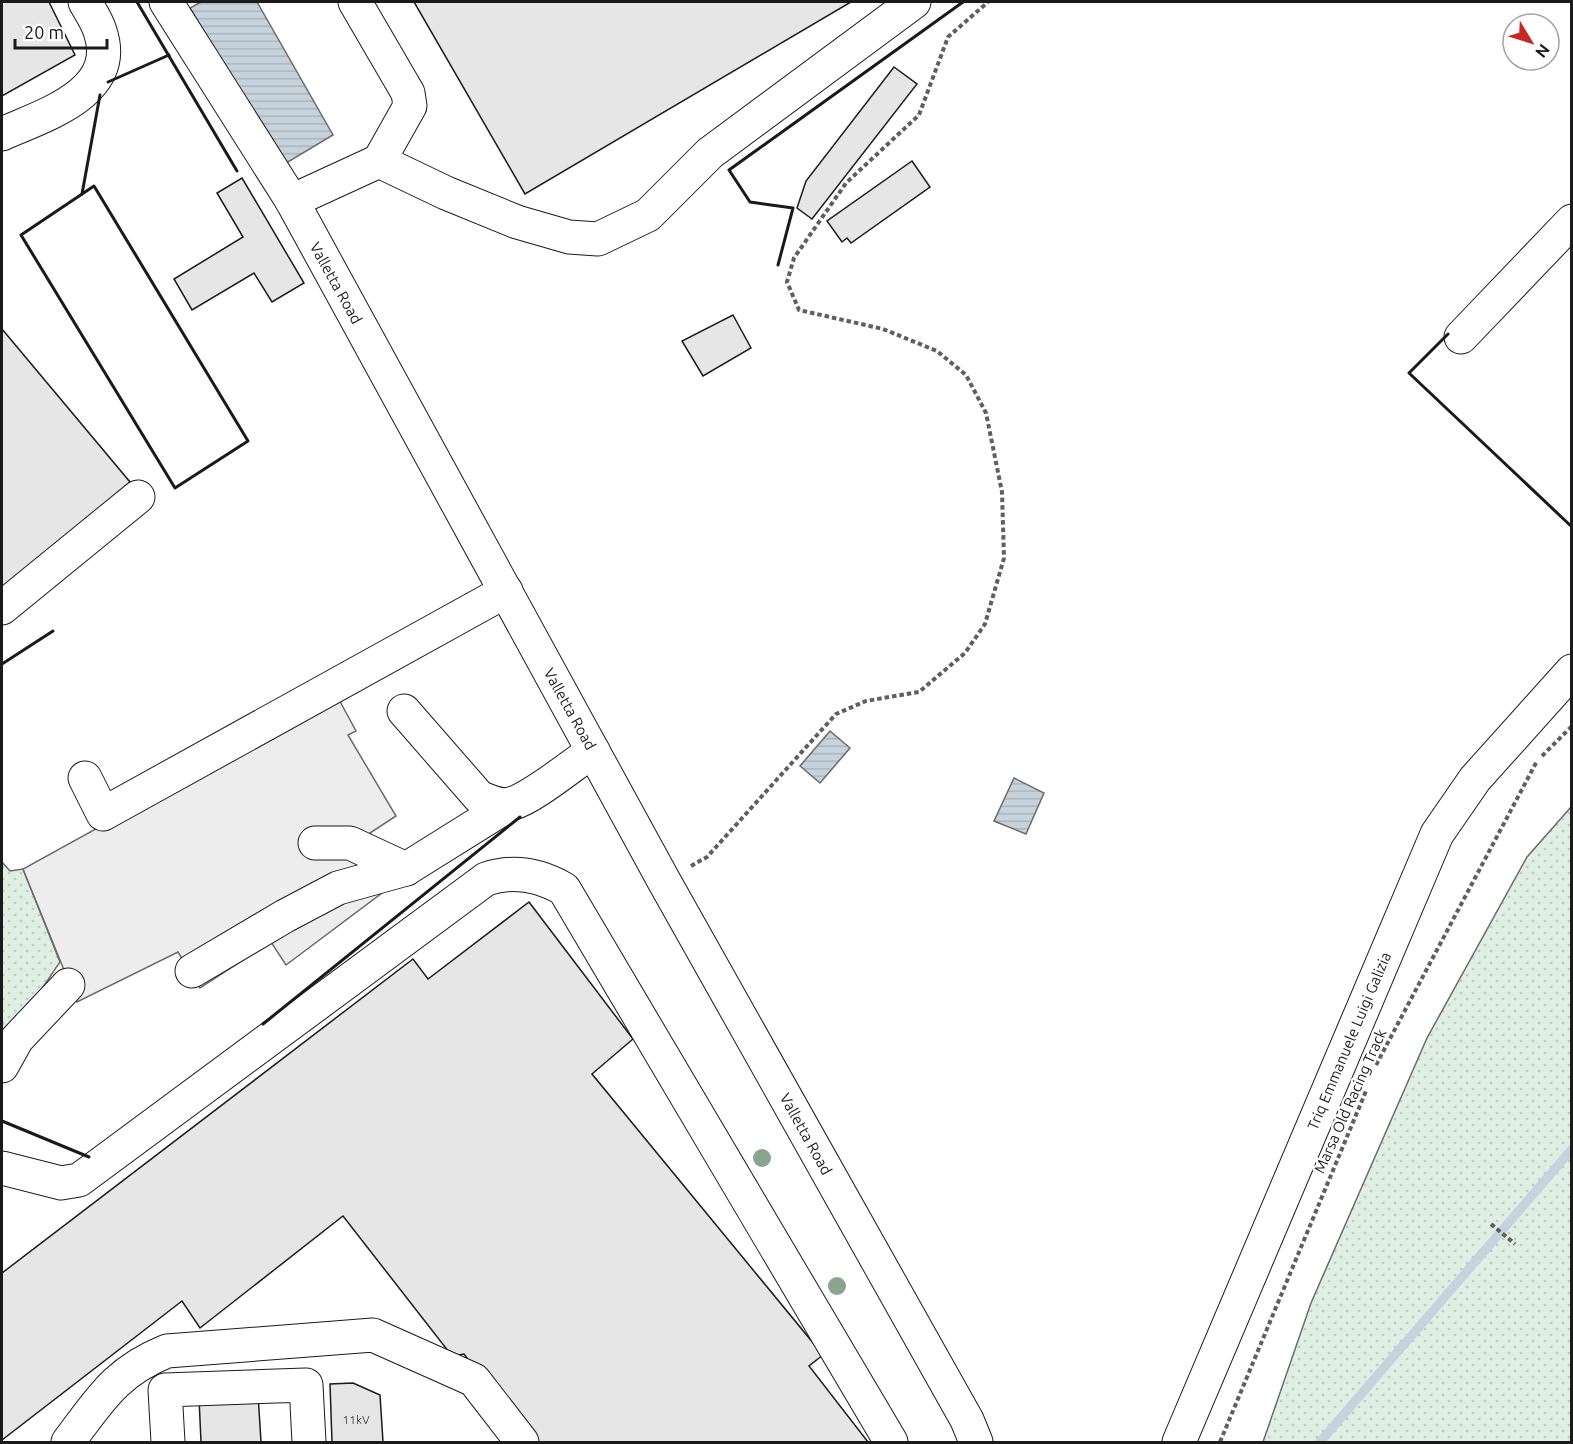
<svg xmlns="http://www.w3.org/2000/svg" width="1573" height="1444" font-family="Ubuntu,sans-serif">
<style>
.grass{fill:url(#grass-dots);stroke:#6a6a6a;stroke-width:1.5}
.parking{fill:#ededed;stroke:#6a6a6a;stroke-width:1.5}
.water{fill:url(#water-rules);stroke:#6a6a6a;stroke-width:1.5}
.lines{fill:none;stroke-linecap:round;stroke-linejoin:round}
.stream{stroke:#c6d2dc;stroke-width:9}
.building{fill:#e6e6e6;stroke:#1a1a1a;stroke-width:1.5}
.minor-casing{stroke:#1a1a1a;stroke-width:35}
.major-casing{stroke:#1a1a1a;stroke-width:35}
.path{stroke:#5f5f5f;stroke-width:4;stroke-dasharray:4.5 3;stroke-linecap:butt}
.minor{stroke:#fff;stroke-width:33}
.major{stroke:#fff;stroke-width:33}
.wall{stroke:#1a1a1a;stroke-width:3}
.tree{fill:#8aa48f}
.labels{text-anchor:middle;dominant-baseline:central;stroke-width:4.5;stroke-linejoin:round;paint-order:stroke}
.number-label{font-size:12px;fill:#4d4d4d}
.street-label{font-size:15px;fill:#1a1a1a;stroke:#fff}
</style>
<defs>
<pattern id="grass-dots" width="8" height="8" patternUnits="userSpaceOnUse" patternTransform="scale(1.5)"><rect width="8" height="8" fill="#e0efe3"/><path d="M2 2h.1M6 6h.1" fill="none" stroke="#c0ccc2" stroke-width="1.8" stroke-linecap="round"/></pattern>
<pattern id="water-rules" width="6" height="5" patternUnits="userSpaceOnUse" patternTransform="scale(1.5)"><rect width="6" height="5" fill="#c6d2dc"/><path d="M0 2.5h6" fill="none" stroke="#aab4bc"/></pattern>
</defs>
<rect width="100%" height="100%" fill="#fff"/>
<!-- grass -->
<g class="grass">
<path d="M1571,807V1442H1263L1311,1303L1427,1038L1527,857Z"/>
<path d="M2,862L10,871L23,869L60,962L2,1048Z"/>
</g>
<!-- parking -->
<path class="parking" d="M337,696L356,731L348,735L396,816L370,833L379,847H389L382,893L286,965L271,942L200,988L178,952L77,1002L23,869Z"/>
<!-- water -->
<g class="water">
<path d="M201,2H257L333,135L283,165L190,8Z"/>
<path d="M830,731L850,748L820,783L800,766Z"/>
<path d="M1014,778L1044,793L1026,834L994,821Z"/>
</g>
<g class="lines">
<!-- stream -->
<path class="stream" d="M1320,1442L1572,1149"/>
</g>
<!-- building -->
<g class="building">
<path d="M2,2H49L75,55L2,96Z"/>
<path d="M414,2H851L525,194Z"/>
<path d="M894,67L917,84L812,219L797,208L806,181Z"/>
<path d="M912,161L930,187L851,243L847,238L842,242L827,221Z"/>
<path d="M242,178L304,283L272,302L254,273L192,310L174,279L243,237L217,193Z"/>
<path d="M733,315L751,348L703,376L682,341Z"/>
<path d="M2,329L130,482L2,589Z"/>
<path d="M529,902L633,1039L592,1074L823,1355L809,1366L868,1442H532L464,1354L452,1356L343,1216L200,1328L182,1301L2,1440V1273L413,959L428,979Z"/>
<path d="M353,1383L380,1395L383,1442H332L330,1384Z"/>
<path d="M258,1394L261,1442H201L199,1398Z"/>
</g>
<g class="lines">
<!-- minor casing -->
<g class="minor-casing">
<g id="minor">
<path d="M166,2L292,201L664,881L967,1420L976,1442"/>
<path d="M355,2L408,93L410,106L379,161"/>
<path d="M2,134C44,115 121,93 100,31C97,21 90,11 85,2"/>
<path d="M292,201L379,161L446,193L517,222L569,237L598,239L648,215L710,153L914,2"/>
<path d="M1461,337L1572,221"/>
<path d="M2,608L138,497"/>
<path d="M404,711L479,797C489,801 499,807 511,804C534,797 572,765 593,751"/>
<path d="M85,778L103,814L506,591"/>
<path d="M315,843H350L406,869"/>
<path d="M192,971L285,916L338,888L406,869L510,804"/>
<path d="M2,1066L17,1039L68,985"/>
<path d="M2,1168L61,1183L79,1180L486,879C513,870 540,875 564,889L891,1442"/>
<path d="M68,1442C100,1400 115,1372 167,1351L373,1335L474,1380L522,1442"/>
<path d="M168,1442L165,1390L306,1385L309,1442"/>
</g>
</g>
<!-- major casing -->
<g class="major-casing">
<path id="major" d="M1179,1442L1437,834L1475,779L1572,671"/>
</g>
<!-- path -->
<g class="path">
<path d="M1542,756L1572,726"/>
<path d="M691,866L707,857L836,714L866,701L919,692L965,653L985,624L1004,558L1002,492L986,413L966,375L937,351L883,329L799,310L787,282L794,258L846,183L919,115L948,37L988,2"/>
<path d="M1376,1065L1537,761"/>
<path d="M1491,1224L1515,1244"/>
<path d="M1220,1442L1366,1091"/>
</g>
<!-- minor -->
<use href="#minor" class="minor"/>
<!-- major -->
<use href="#major" class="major"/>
<!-- wall -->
<g class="wall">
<path d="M137,2L237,171"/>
<path d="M108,82L169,55"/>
<path d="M94,186L248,441L175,488L21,235Z"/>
<path d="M82,194L100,95"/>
<path d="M778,265L793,208L750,202L729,170L963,2"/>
<path d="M1448,334L1409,373L1572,527"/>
<path d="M2,664L53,631"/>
<path d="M263,1024L520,817"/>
<path d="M2,1121L89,1157"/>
</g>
</g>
<!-- trees -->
<g class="tree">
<circle cx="762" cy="1158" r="9"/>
<circle cx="837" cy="1286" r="9"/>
</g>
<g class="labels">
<!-- number labels -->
<g class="number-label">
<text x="356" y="1419">11kV</text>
</g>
<!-- street labels -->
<g class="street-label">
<text transform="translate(336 283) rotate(61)">Valletta Road</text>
<text transform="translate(570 709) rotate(61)">Valletta Road</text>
<text transform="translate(1349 1041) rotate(-67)">Triq Emmanuele Luigi Galizia</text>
<text transform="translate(1350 1101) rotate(-66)">Marsa Old Racing Track</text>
<text transform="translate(806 1134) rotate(61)">Valletta Road</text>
</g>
</g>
<!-- border -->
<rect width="1573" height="1444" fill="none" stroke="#1a1a1a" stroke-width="6"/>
<!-- north arrow -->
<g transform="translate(1531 42) rotate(128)"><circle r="28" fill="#ffffff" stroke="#a3a3a3" stroke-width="1.5"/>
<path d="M0-4.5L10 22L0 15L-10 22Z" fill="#c62828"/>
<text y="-9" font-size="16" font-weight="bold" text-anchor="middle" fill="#1a1a1a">N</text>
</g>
<!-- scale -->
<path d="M15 39v9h92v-9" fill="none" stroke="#1a1a1a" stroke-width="3"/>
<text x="24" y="39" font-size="18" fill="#1a1a1a" stroke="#ffffff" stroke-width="4.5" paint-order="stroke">20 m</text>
</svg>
